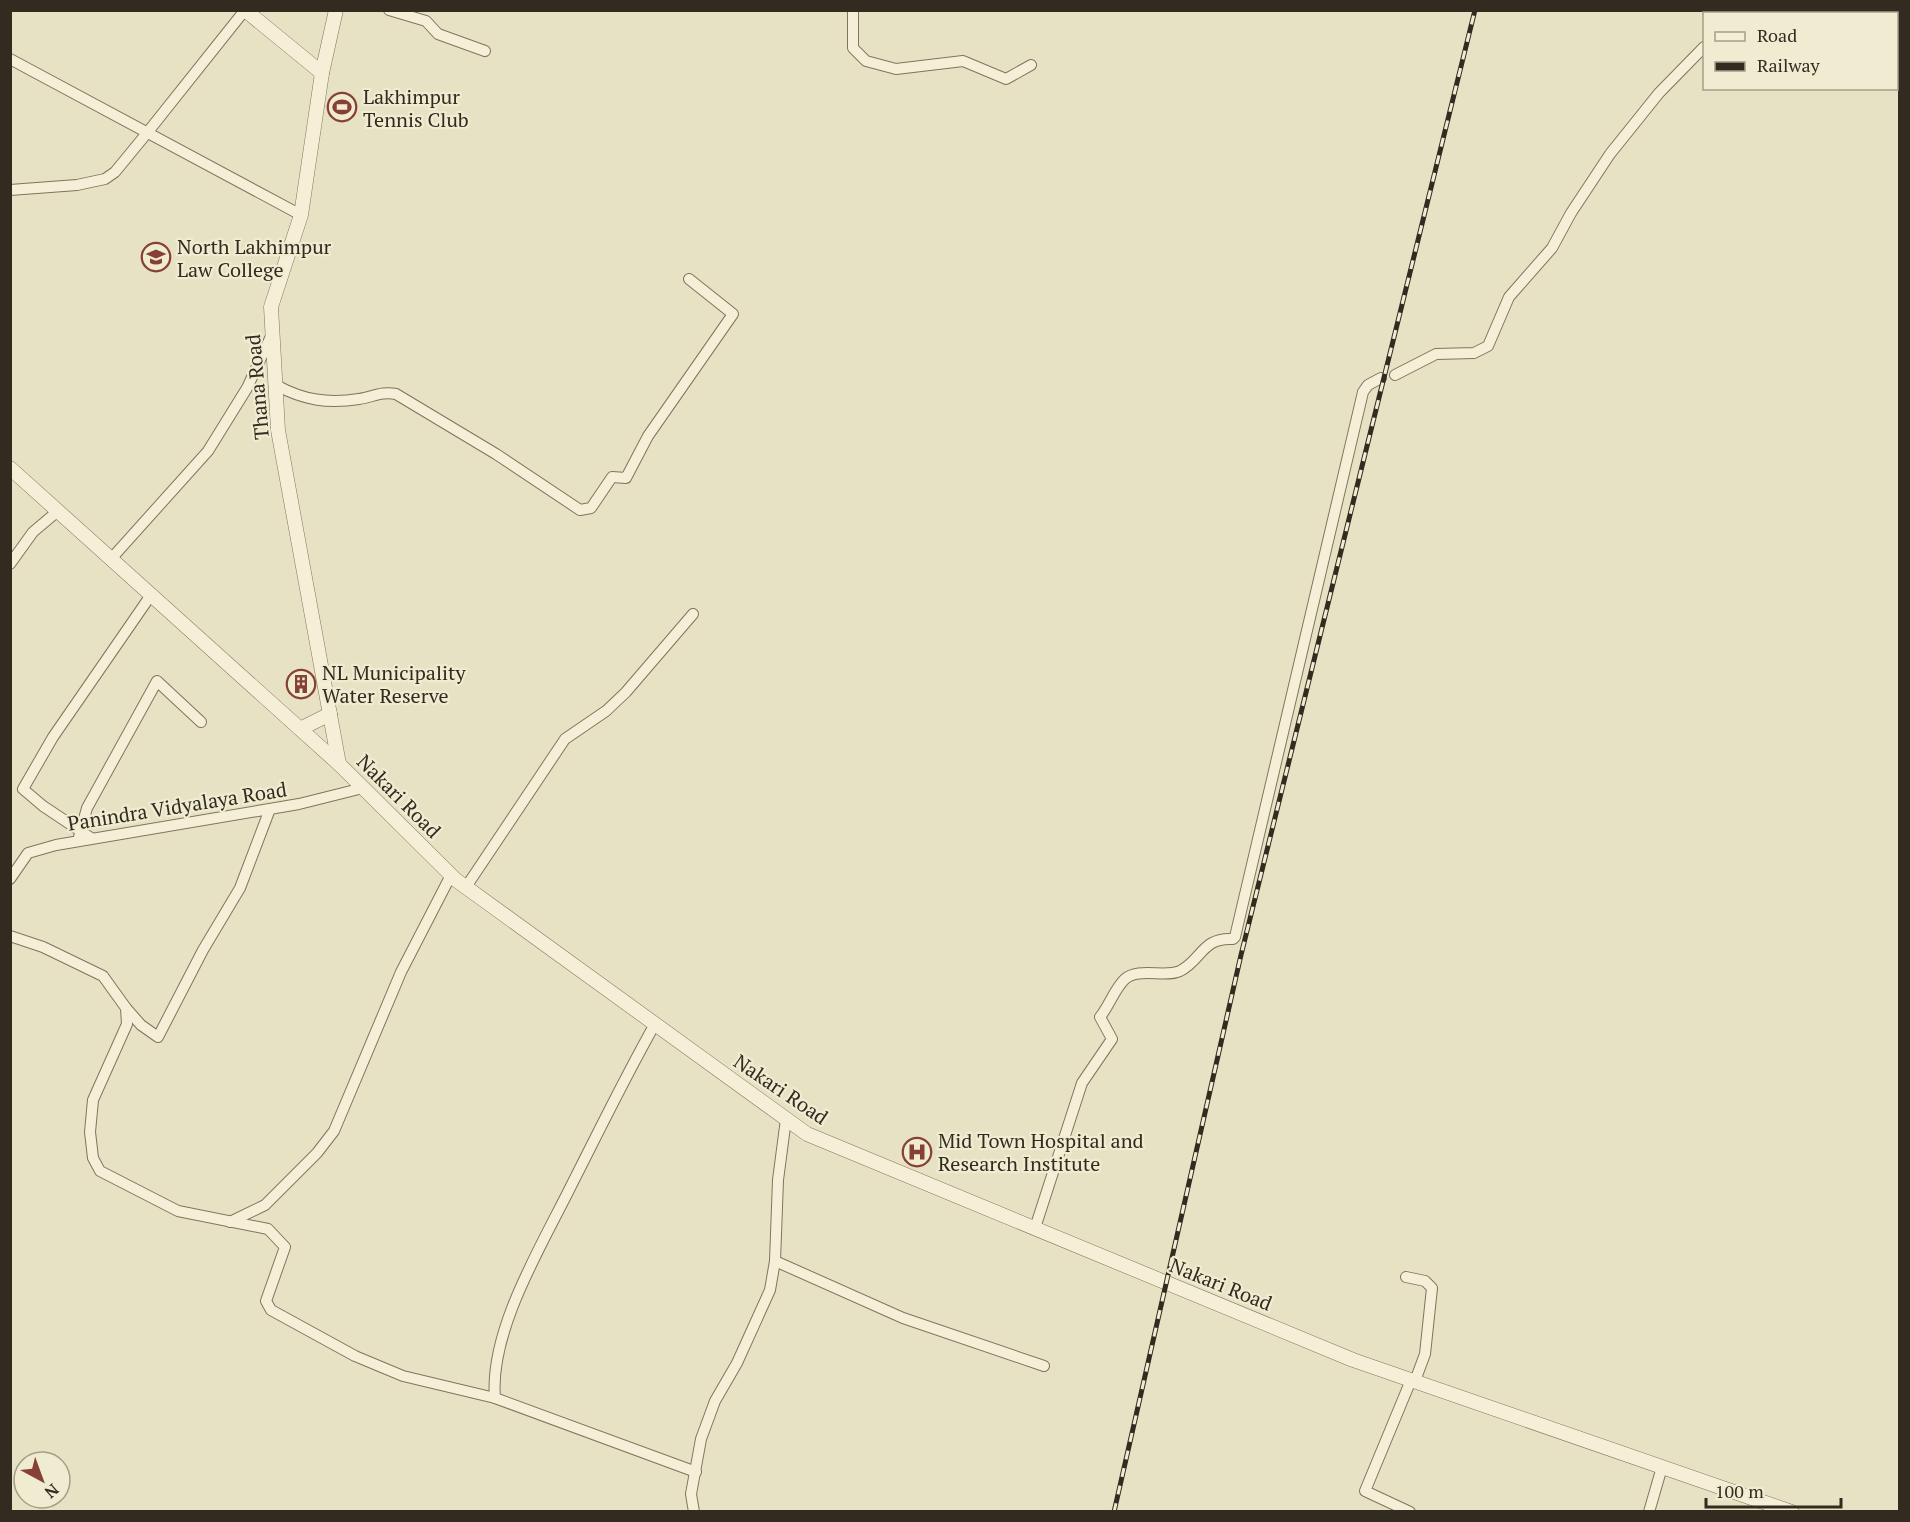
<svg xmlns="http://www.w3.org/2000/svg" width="1910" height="1522" font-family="'PT Serif',serif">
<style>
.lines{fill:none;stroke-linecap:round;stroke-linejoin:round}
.minor-casing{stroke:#80745d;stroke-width:12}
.tertiary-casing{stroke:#80745d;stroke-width:15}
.minor{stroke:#f4efd6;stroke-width:10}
.tertiary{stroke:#f4efd6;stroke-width:14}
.rail-casing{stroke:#322b1f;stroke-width:5}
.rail{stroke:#f0ecd2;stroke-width:3;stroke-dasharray:9;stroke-linecap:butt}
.labels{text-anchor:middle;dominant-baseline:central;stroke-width:4.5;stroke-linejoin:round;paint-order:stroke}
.poi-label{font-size:20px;fill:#322b1f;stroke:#f0ecd2;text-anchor:start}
.street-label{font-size:20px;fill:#322b1f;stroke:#f0ecd2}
</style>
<rect width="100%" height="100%" fill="#e8e2c4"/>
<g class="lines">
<!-- minor casing -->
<g class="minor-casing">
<g id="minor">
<path d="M389,10L426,21L438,34L485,51"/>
<path d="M853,10V48L866,61L896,69L963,61L1006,79L1031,65"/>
<path d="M1742,14L1745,10"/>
<path d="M10,59L301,215"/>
<path d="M10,190L77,185L105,179L115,172L147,133L245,10"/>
<path d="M1395,375L1436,354L1474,353L1488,346L1509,297L1552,248L1571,213L1610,154L1659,93L1704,47"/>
<path d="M276,385C303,400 328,404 359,399C373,397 381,391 396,394L496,454L580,510L591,508L612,477L626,478L648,436L733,314L689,279"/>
<path d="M111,559L208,451L247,388L272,334"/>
<path d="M10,564L33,532L58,511"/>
<path d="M79,837L87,808L157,681L201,722"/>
<path d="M91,838L43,806L23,789L53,737L151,595"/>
<path d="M10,879L28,853L56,845L299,804L363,788"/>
<path d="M466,887L565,739L606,711L626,692L693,614"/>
<path d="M10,936L43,947L103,976L126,1008L141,1025L158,1037L203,950L240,888L270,809"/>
<path d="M126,1008L127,1024L93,1100L90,1132L93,1158L100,1171L178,1211L268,1229L285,1247L266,1301L271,1310L355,1356L403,1376L495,1398"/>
<path d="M655,1024C625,1077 599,1131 571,1186C542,1245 489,1331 495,1398L696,1472"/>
<path d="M230,1222L265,1205L317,1153L334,1131L401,972L451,875"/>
<path d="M1035,1228L1082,1083L1112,1039L1100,1017C1109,1006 1115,988 1125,979C1138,967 1165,978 1180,971C1202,960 1202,937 1233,939L1235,937L1363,392L1368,385L1381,378"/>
<path d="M775,1261L903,1318L1044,1366"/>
<path d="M1406,1277L1425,1281L1432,1288L1425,1354L1415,1381"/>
<path d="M694,1512L691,1494L701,1439L715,1401L737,1363L770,1290L775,1261L778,1180L786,1119"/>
<path d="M1410,1512L1365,1491L1411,1380"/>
<path d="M1649,1512L1662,1467"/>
</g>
</g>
<!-- tertiary casing -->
<g class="tertiary-casing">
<g id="tertiary">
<path d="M245,10L322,73"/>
<path d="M336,10L322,73L301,215L271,307L278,430L339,764"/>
<path d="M10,468L339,764L456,880L807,1134L1353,1360L1792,1512"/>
<path d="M300,729L330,714"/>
</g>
</g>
<!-- minor -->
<use href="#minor" class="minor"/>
<!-- tertiary -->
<use href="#tertiary" class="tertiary"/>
<!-- rail casing -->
<g class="rail-casing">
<path id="rail" d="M1114,1512L1241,955L1475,10"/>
</g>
<!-- rail -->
<use href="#rail" class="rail"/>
</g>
<!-- icons -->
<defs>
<g id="stadium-ring" transform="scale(1.5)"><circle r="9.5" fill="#f0ecd2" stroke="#874035" stroke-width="1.5"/><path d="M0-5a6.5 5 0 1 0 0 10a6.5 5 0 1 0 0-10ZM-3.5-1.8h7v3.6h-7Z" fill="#874035"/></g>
<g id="university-ring" transform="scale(1.5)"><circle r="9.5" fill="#f0ecd2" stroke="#874035" stroke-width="1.5"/><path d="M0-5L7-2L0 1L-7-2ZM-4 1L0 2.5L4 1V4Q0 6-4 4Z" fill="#874035"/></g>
<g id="building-ring" transform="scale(1.5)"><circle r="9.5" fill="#f0ecd2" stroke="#874035" stroke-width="1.5"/><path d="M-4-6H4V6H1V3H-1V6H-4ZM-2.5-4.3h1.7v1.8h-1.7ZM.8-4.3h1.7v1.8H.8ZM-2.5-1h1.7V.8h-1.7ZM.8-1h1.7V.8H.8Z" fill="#874035"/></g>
<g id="hospital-ring" transform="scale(1.5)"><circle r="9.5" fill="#f0ecd2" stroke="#874035" stroke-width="1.5"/><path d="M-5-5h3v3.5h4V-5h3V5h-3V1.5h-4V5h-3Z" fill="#874035"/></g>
</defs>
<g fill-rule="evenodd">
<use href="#stadium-ring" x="342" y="107"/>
<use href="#university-ring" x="156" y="257"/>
<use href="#building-ring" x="301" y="684"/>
<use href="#hospital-ring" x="917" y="1152"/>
</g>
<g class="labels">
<!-- poi labels -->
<g class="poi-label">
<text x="363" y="96">Lakhimpur<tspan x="363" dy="23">Tennis Club</tspan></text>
<text x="177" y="246">North Lakhimpur<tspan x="177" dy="23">Law College</tspan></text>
<text x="322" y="672">NL Municipality<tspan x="322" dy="23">Water Reserve</tspan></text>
<text x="938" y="1140">Mid Town Hospital and<tspan x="938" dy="23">Research Institute</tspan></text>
</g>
<!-- street labels -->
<g class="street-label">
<text transform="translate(257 387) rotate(-95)">Thana Road</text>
<text transform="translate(399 796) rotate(45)">Nakari Road</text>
<text transform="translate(177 806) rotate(-9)">Panindra Vidyalaya Road</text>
<text transform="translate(781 1089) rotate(34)">Nakari Road</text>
<text transform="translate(1221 1284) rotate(22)">Nakari Road</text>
</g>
</g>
<!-- border -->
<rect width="1910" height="1522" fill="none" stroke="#322b1f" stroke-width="24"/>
<!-- legend -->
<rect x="1703" y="12" width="195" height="78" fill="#f0ecd2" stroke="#a49f8a" stroke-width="1.5"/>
<rect x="1715" y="32" width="30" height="9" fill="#f4efd6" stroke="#a49f8a" stroke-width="1.5"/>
<text x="1757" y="42" font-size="18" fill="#322b1f">Road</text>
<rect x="1715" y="62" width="30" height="9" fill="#322b1f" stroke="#a49f8a" stroke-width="1.5"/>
<text x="1757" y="72" font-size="18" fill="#322b1f">Railway</text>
<!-- north arrow -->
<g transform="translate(42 1480) rotate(139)"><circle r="28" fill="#f0ecd2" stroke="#a49f8a" stroke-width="1.5"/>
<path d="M0-4.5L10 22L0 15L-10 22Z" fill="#874035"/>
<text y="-9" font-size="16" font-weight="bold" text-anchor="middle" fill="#322b1f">N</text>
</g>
<!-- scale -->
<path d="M1706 1498v9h135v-9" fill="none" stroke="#322b1f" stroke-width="3"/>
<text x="1715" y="1498" font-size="18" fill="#322b1f" stroke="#f0ecd2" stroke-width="4.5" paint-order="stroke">100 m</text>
</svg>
